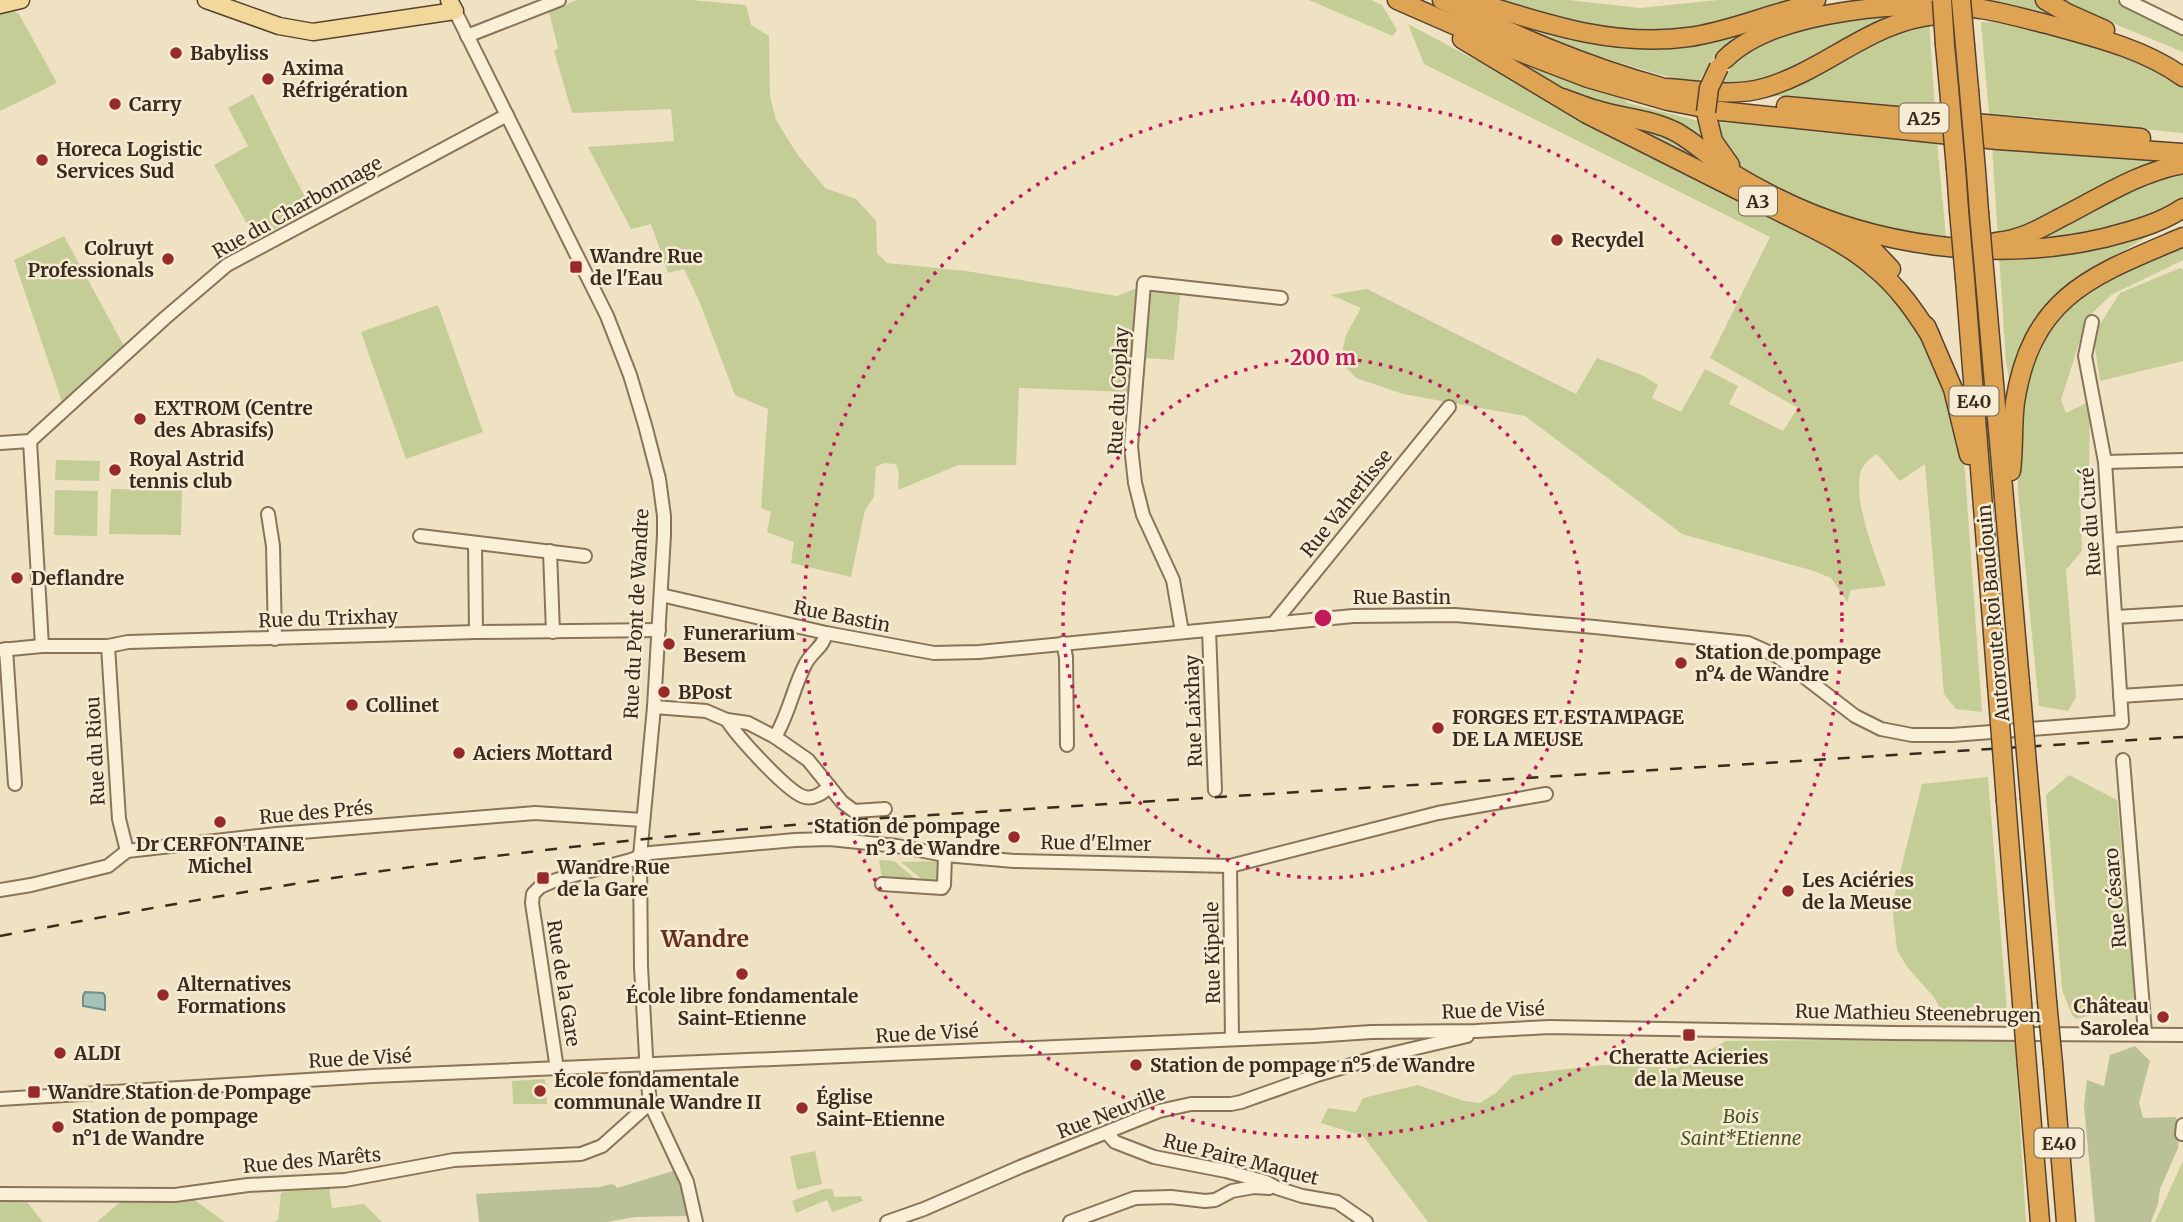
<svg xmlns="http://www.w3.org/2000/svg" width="2183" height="1222" font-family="Merriweather,serif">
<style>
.green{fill:#c5cd97}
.cemetery{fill:#bbc196}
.water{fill:#a5c1ba;stroke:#6c9088;stroke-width:2}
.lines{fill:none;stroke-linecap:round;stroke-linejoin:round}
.minor-casing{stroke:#89745a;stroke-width:16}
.major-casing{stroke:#57422e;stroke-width:19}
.highway-casing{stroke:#57422e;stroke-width:21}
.minor{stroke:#f9f0d7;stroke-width:12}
.major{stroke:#f2d99b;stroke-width:16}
.highway{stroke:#dea453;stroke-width:18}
.rail{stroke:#392b1e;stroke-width:2.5;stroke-dasharray:12 12;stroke-linecap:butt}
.highway-bridge-casing{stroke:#57422e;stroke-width:21;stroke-linecap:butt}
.highway-bridge{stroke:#dea453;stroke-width:18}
.ring{fill:none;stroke:#c2185b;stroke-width:3.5;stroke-dasharray:3.5 7}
.poi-dot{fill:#982b29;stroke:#f6ecd3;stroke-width:2.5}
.labels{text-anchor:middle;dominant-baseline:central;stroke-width:5;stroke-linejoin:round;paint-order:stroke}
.shield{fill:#f6ecd3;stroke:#726554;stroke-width:2}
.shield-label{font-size:18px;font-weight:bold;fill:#392b1e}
.poi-label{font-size:19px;font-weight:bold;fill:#392b1e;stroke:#f6ecd3;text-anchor:start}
.street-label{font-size:19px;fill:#392b1e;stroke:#f6ecd3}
.park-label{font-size:19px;font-style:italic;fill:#485524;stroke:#f6ecd3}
.quarter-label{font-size:23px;font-weight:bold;fill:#662e1d;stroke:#f6ecd3}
.centre{fill:#c2185b;stroke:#f6ecd3;stroke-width:3.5}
.ring-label{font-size:21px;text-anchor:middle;font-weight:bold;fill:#c2185b;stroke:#f6ecd3;stroke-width:5;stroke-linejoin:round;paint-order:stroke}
</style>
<rect width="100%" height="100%" fill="#eee2c3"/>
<!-- green -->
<g class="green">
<path d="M577,0H691L746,5L751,25L769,36L770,96L776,120L797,154L825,188L856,199L876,221L877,253L887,263L966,271L1117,296L1137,288L1130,392L1019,388L1016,465H958L898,490L899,474L896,464L884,463L876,467L874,497L865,510L851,577L791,563L794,542L767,532L771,512L761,508L768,409L735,395L700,303L684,269L668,273L651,224L631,229L588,147L674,141L671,109L572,113L554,51L558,48L549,12Z"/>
<path d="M1309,0H1371L1382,5L1397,30L1393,36Z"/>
<path d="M1496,0H1568L1640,8L1718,0H1799L1712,27L1664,31L1622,30L1580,25Z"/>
<path d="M1978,0H2035L2055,16L2050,19Z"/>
<path d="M2063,0H2116L2183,33V52L2098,17Z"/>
<path d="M10,8L19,14L57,83L0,111V11Z"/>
<path d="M1486,10L1573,35L1741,32L1719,50L1700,79L1699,84C1621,66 1558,44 1486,10Z"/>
<path d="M1886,16L1884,24L1779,78L1721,88C1724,81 1728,71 1733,64C1767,27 1839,21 1886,16Z"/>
<path d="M1929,20L1935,110L1758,94L1874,39Z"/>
<path d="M1981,22C1994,22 2007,23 2019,24C2066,31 2145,59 2183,86V133C2118,127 2053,117 1989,114Z"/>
<path d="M1408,24L1853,260L1870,272L1910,312L1943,377L1964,459L1982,712L1956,709L1944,694L1925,464L1900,481L1877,454C1871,457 1861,466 1860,474C1854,505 1876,556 1886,586L1851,590L1847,602L1831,578L1814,571L1682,534L1525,416L1403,394L1356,378L1340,361L1346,335L1361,308L1331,295L1367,289L1576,394L1597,358L1642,375L1658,385L1652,398L1681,412L1705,369L1738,386L1729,404L1783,431L1798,408L1710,358L1770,237L1424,64Z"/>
<path d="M1500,54L1623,99L1628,103L1699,121L1704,141L1643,116L1563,90Z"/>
<path d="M253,94L288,165L311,208L256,240L214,165L248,146L228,108Z"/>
<path d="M1616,120L1659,130L1746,186Z"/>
<path d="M1716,122L1769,125L1937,142L1946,237C1885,234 1822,215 1770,185C1757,178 1744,172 1734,161C1724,150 1720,135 1716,122Z"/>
<path d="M1992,146L2170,162L2064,213L1998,238Z"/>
<path d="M2183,168V203L2123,227L2041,241L2035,237L2102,201Z"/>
<path d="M2156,231L2080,278L2011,390L2006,362L1999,254Z"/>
<path d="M64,236L124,346L62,402L14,260Z"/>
<path d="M2183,241V260L2111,295L2087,318L2061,400L2066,413L2090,401L2089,474L2079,481L2082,551L2066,570L2076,697L2068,711L2039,706L2018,492V454L2024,385L2047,330L2077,296Z"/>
<path d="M2180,268L2183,270V361L2100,381L2093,335L2120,293Z"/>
<path d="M1973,280H1979L1997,493L1991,495Z"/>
<path d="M1150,289L1180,295L1174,360L1145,358Z"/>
<path d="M438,305L483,432L406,459L361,332Z"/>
<path d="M56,460L100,461L99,481L55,480Z"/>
<path d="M111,489L182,490L181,535L109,534Z"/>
<path d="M55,490L98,491L97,536L54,535Z"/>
<path d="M2069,775L2117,800L2136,1004L2076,1019L2072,1015L2062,990L2046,795Z"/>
<path d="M1988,777L2008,1023L1945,1017L1934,997L1907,967L1897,950L1892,905L1922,784Z"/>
<path d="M879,860L894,861L919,882L882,880Z"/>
<path d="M940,861L939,882H925L901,862Z"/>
<path d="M1842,1040L2015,1041L2026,1222H1428L1363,1136L1321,1123L1328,1108L1356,1112L1363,1098L1418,1085L1464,1101L1480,1103L1497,1092L1513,1075L1604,1065L1677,1068L1726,1041Z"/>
<path d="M545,1079L547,1104H513L512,1081Z"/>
<path d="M815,1151L822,1184L797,1190L790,1156Z"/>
<path d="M2183,1161V1222H2155Z"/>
<path d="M329,1186L332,1208L364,1204L382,1222H274L278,1220L281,1193L301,1187Z"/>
<path d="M824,1189H832L835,1197L861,1196L863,1201L832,1212L827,1200L796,1213L792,1201Z"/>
<path d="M193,1199L225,1222H97L120,1202Z"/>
<path d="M0,1201L27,1202L43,1222H0Z"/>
</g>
<!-- cemetery -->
<g class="cemetery">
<path d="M2135,1046L2150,1061L2139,1102L2143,1118L2175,1117L2180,1123L2178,1148L2160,1189L2158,1204L2151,1222H2095L2084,1106L2087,1080L2104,1086L2110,1055Z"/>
<path d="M676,1170L682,1179L688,1216L635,1217L607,1222H479L476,1194L600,1187L611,1184L615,1185L617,1188Z"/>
</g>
<!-- water -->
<path class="water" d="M85,992L103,993L105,996V1010L83,1006V996Z"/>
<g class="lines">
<!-- minor casing -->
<g class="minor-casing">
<g id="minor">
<path d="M2126,0L2183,28"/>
<path d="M455,11L607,316L630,375L645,425L659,479L664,516V535L654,707L640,856L641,967L647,1074L650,1103L687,1182L696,1222"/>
<path d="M467,36L559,0"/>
<path d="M30,441L42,646"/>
<path d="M0,443L30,441L165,318L227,265L507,115"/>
<path d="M2105,462L2183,460"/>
<path d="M268,514L273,546L275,639"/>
<path d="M420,536L585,556"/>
<path d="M2111,540L2183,534"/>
<path d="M475,543L476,632"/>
<path d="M550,551L553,632"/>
<path d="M661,595L826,633L934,653L979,652L1353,616L1455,615L1595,627L1748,643L1777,656L1855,716L1881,729L1912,735H1952L2122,722L2105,462L2085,356L2092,322"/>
<path d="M2116,617L2183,613"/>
<path d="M1273,624L1449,407"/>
<path d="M1209,630L1215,790"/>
<path d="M1182,632L1173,580L1143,515L1135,483L1131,446L1144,283L1281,298"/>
<path d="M1063,643L1066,657L1067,745"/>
<path d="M108,646L119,819L127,851"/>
<path d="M6,649L15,784"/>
<path d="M0,650L42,646H108L128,642L476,632L659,630"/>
<path d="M2120,696L2183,692"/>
<path d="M654,707L706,711L727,720L748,723L775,737L808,760L842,802L854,811L885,809"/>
<path d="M727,720C736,735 789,794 805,797C814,799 824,793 829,786"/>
<path d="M775,737C789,714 793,688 805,665C811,652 824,647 826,633"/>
<path d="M2123,760L2145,1033"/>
<path d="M1230,866L1232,1039"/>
<path d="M882,884L942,888L944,885L945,855"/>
<path d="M0,890L31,885L108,866L127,851L277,834L535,813L643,820"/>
<path d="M557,1069L532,903L533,894L540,887L556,880L631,860L650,853L795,840L830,839L897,846L945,855L1014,861L1230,866L1438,813L1546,794"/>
<path d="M0,1099L373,1076L1313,1036L1371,1032L1476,1031L1549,1027L1893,1033L2183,1035"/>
<path d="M1107,1133L1115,1142L1154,1157L1226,1171L1266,1182L1277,1188L1302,1196L1337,1202L1366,1222"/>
<path d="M2182,1134L2183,1125"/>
<path d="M0,1194L175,1195L248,1185L345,1180L454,1160L581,1154L602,1146L650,1103"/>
<path d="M887,1222L924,1209L1020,1167L1159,1111L1191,1104H1231L1241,1102L1317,1075L1378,1057L1467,1036"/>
<path d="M1070,1222L1135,1198L1171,1197L1205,1201L1215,1200L1232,1191L1254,1187L1269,1188"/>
</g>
</g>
<!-- major casing -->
<g class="major-casing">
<g id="major">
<path d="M206,0L279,26L313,32L455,11L449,0"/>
<path d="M0,5L21,0"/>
</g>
</g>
<!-- highway casing -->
<g class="highway-casing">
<g id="highway">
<path d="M1397,0L1486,39L1588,78L1668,101L1720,111L1998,140L2183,153"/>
<path d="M1442,0C1516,36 1582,65 1661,87"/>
<path d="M1469,0C1540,22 1613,48 1689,37C1726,32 1761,17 1797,8"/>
<path d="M2045,0L2067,13L2105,30"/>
<path d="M1787,12L1816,0"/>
<path d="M1462,39L1587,114L1744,193"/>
<path d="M1945,45L1949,88"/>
<path d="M1965,45L1969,90"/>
<path d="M1725,59C1777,8 1912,0 1981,9C2006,13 2030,20 2054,26C2098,38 2146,50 2183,77"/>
<path d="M1667,88C1698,90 1733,97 1764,88C1825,71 1872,20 1937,15"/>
<path d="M1562,98C1574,102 1585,107 1597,110C1622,118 1650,119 1674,131C1696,142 1714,162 1735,175C1748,183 1763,191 1777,198C1875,247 1997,263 2104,238C2131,231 2159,224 2183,208"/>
<path d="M1786,106L2141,138"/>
<path d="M1706,112L1713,141L1730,165"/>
<path d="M1956,169L1959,211"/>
<path d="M1976,171L1979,212"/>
<path d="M1772,208C1807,226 1846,242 1875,268C1898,287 1914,310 1930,335"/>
<path d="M1843,230L1870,247L1891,269"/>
<path d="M1996,242C2019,240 2038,230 2058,219C2098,199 2138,172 2183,164"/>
<path d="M1965,279L1997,684"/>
<path d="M1985,280L2020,683"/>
<path d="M1926,326L1953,389L1969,455"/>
<path d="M2011,471C2014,448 2012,425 2015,402C2032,294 2094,275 2183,237"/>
<path d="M2030,799L2047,1001"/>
<path d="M2006,801L2022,1003"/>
<path d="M2053,1064L2066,1222"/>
<path d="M2027,1066L2040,1222"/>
</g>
</g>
<!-- minor -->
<use href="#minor" class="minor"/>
<!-- major -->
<use href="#major" class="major"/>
<!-- highway -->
<use href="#highway" class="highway"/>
<!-- rail -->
<path class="rail" d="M0,936C113,915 226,894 340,877C520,851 701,831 883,818L2183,737"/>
<!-- highway-bridge casing -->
<g class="highway-bridge-casing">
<g id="highway-bridge">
<path d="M1942,0L1945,45"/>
<path d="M1961,0L1965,45"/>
<path d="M1949,88L1956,169"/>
<path d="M1969,90L1976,171"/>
<path d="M1706,112L1709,88L1719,67"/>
<path d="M1959,211L1965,279"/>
<path d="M1979,212L1985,280"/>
<path d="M2020,683L2030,799"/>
<path d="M1997,684L2006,801"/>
<path d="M2047,1001L2053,1064"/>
<path d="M2022,1003L2027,1066"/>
</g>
</g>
<!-- highway-bridge -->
<use href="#highway-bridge" class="highway-bridge"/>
</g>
<!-- distance rings -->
<g class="ring">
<circle cx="1323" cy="618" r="260"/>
<circle cx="1323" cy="618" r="519"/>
</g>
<!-- markers -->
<g class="poi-dot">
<circle cx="176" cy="53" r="7"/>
<circle cx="268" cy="79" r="7"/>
<circle cx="115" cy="104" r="7"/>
<circle cx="42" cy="160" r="7"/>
<circle cx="1557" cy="240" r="7"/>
<circle cx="168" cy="259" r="7"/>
<rect x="569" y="260" width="14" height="14" rx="3.5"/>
<circle cx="140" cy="419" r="7"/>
<circle cx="115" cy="470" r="7"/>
<circle cx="17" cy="578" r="7"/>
<circle cx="669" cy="644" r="7"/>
<circle cx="1681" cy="663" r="7"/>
<circle cx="664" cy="692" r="7"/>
<circle cx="352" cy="705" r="7"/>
<circle cx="1438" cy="728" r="7"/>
<circle cx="459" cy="753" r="7"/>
<circle cx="220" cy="822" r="7"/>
<circle cx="1014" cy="837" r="7"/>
<rect x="536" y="871" width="14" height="14" rx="3.5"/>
<circle cx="1788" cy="891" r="7"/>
<circle cx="742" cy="974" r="7"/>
<circle cx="163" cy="995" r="7"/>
<circle cx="2163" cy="1017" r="7"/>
<rect x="1682" y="1028" width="14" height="14" rx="3.5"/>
<circle cx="60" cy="1053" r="7"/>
<circle cx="1136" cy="1065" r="7"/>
<circle cx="540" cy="1091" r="7"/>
<rect x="27" y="1085" width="14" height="14" rx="3.5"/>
<circle cx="802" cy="1108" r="7"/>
<circle cx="58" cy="1127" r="7"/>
</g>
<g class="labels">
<!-- shield labels -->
<g class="shield">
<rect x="1899.5" y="103.5" width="49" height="29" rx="5"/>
<rect x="1739" y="186.5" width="38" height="29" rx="5"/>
<rect x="1949.5" y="386.5" width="49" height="29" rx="5"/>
<rect x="2034.5" y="1128.5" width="49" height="29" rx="5"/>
</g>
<g class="shield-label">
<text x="1924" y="118">A25</text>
<text x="1758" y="201">A3</text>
<text x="1974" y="401">E40</text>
<text x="2059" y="1143">E40</text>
</g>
<!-- poi labels -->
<g class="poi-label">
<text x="190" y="53">Babyliss</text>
<text x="282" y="68">Axima<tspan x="282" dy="22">Réfrigération</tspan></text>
<text x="129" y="104">Carry</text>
<text x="56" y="149">Horeca Logistic<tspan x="56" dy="22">Services Sud</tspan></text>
<text x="1571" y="240">Recydel</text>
<text x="154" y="248" text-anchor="end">Colruyt<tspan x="154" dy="22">Professionals</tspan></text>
<text x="590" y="256">Wandre Rue<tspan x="590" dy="22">de l'Eau</tspan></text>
<text x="154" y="408">EXTROM (Centre<tspan x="154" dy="22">des Abrasifs)</tspan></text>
<text x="129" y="459">Royal Astrid<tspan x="129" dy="22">tennis club</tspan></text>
<text x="31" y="578">Deflandre</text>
<text x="683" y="633">Funerarium<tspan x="683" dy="22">Besem</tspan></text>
<text x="1695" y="652">Station de pompage<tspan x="1695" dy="22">n°4 de Wandre</tspan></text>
<text x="678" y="692">BPost</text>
<text x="366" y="705">Collinet</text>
<text x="1452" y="717">FORGES ET ESTAMPAGE<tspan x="1452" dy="22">DE LA MEUSE</tspan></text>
<text x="473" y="753">Aciers Mottard</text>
<text x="1000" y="826" text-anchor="end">Station de pompage<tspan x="1000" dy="22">n°3 de Wandre</tspan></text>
<text x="220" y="844" text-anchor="middle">Dr CERFONTAINE<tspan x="220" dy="22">Michel</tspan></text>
<text x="557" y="867">Wandre Rue<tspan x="557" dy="22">de la Gare</tspan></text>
<text x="1802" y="880">Les Aciéries<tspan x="1802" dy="22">de la Meuse</tspan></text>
<text x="177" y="984">Alternatives<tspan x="177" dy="22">Formations</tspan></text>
<text x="742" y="996" text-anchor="middle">École libre fondamentale<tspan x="742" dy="22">Saint-Etienne</tspan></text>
<text x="2149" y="1006" text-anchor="end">Château<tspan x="2149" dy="22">Sarolea</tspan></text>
<text x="74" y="1053">ALDI</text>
<text x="1689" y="1057" text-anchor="middle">Cheratte Acieries<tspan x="1689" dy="22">de la Meuse</tspan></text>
<text x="1150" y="1065">Station de pompage n°5 de Wandre</text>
<text x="554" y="1080">École fondamentale<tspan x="554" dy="22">communale Wandre II</tspan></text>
<text x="48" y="1092">Wandre Station de Pompage</text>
<text x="816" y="1097">Église<tspan x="816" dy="22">Saint-Etienne</tspan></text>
<text x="72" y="1116">Station de pompage<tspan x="72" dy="22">n°1 de Wandre</tspan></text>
</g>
<!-- street labels -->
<g class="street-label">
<text transform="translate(297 207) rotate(-29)">Rue du Charbonnage</text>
<text transform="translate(1118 391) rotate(-87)">Rue du Coplay</text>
<text transform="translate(1346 503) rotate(-51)">Rue Vaherlisse</text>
<text transform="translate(2090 522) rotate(-94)">Rue du Curé</text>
<text x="1402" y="597">Rue Bastin</text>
<text transform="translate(1993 613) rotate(-95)">Autoroute Roi Baudouin</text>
<text transform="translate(636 614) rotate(-87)">Rue du Pont de Wandre</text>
<text transform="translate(842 616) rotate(11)">Rue Bastin</text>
<text transform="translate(328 618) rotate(-2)">Rue du Trixhay</text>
<text transform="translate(1193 711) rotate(-92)">Rue Laixhay</text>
<text transform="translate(95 751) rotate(-93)">Rue du Riou</text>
<text transform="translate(316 812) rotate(-5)">Rue des Prés</text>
<text transform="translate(1096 843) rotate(1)">Rue d'Elmer</text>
<text transform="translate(2115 898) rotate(-95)">Rue Césaro</text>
<text transform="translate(1212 953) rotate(-91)">Rue Kipelle</text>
<text transform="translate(564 983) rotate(81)">Rue de la Gare</text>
<text transform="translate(1493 1010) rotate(-2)">Rue de Visé</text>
<text transform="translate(1918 1013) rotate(1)">Rue Mathieu Steenebrugen</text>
<text transform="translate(927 1033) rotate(-3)">Rue de Visé</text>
<text transform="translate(360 1058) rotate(-3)">Rue de Visé</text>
<text transform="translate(1111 1112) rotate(-21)">Rue Neuville</text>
<text transform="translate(1241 1159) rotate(14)">Rue Paire Maquet</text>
<text transform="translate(312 1160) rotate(-5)">Rue des Marêts</text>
</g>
<!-- park labels -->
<g class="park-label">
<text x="1741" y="1116">Bois<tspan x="1741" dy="22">Saint*Etienne</tspan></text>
</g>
<!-- quarter labels -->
<g class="quarter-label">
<text x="705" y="938">Wandre</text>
</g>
</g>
<circle cx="1323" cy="618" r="10" class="centre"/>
<g class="ring-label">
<text x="1323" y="106">400 m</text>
<text x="1323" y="365">200 m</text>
</g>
</svg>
